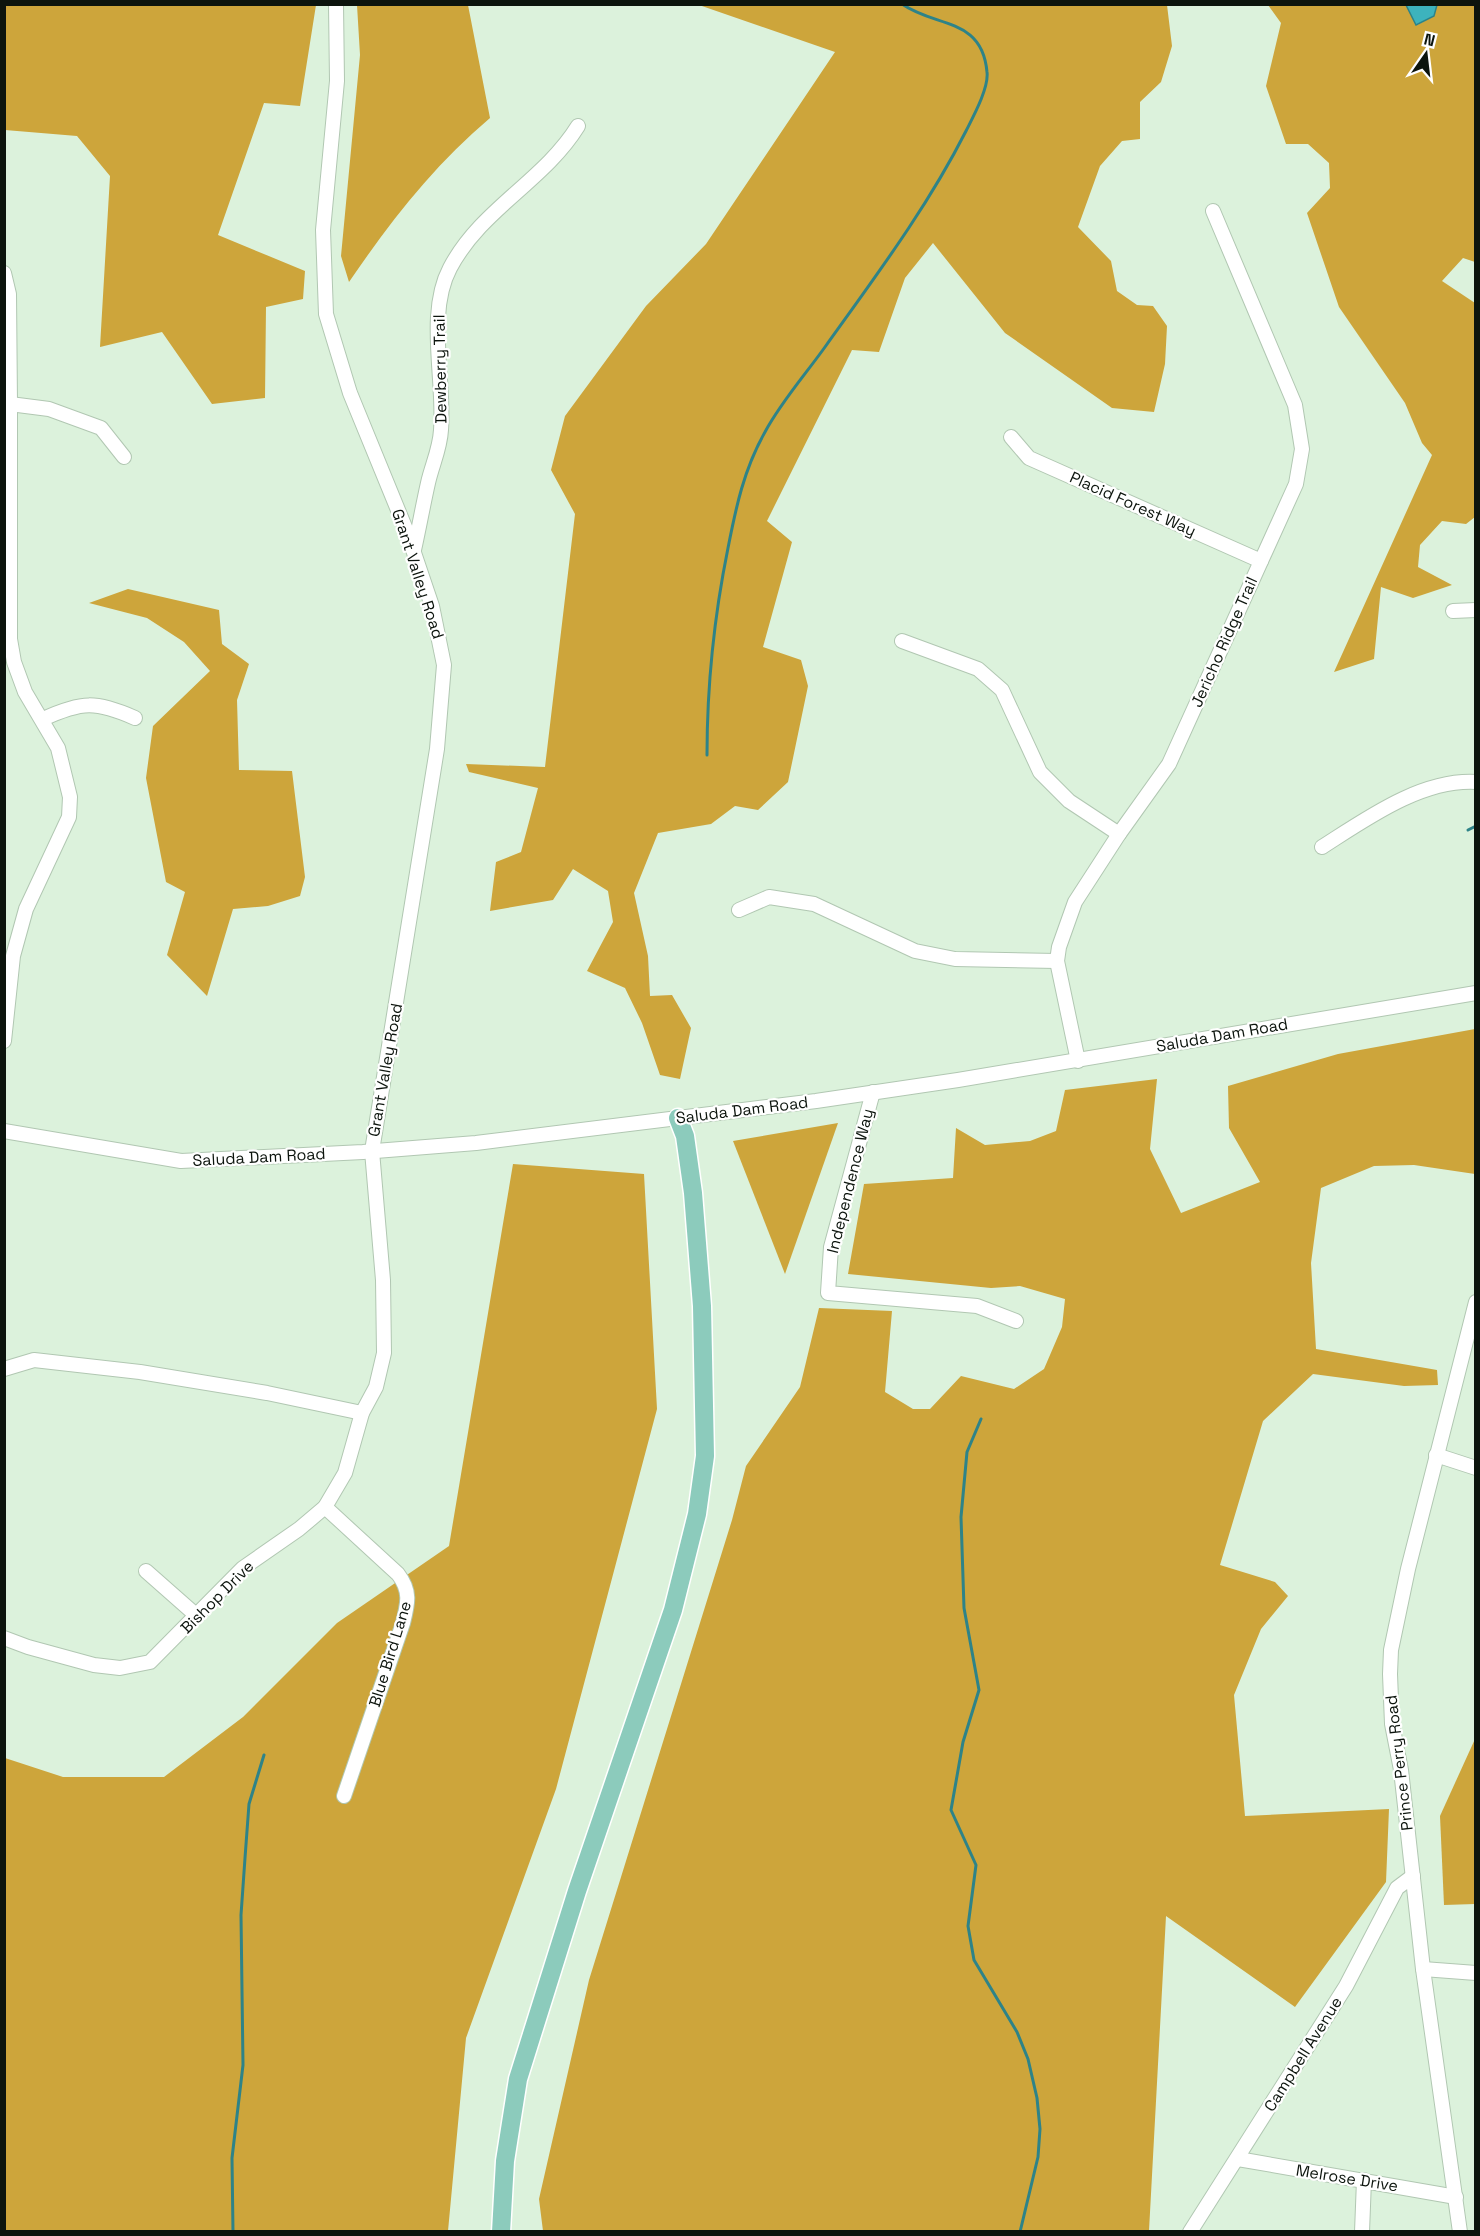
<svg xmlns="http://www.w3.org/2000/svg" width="1480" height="2236" font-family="'Space Grotesk',sans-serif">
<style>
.forest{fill:#cda53b}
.water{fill:#3db3bd;stroke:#2e8388;stroke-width:1.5}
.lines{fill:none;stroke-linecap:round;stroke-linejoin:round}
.stream{stroke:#2e8388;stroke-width:3}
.minor-casing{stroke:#b1c7b2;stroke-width:16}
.major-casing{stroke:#fff;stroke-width:21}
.minor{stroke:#fff;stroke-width:14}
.major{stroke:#8ccbbc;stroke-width:18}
.labels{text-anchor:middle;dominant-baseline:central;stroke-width:4.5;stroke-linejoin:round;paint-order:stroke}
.street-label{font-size:16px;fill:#0c140d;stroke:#fff}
</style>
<rect width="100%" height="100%" fill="#dcf2dc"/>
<!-- forest -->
<g class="forest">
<path d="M4,5H316L300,106L264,103L218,235L305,271L303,299L266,307L265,398L212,404L162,332L100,347L110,176L77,136L5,130Z"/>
<path d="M357,5H468L490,118C434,165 390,222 349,282L341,256L360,55Z"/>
<path d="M699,5H1167L1172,46L1161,82L1140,102V139L1122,141L1100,166L1078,227L1111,261L1117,291L1137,305L1153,306L1167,326L1165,364L1154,412L1112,408L1005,333L933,243L905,278L879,352L852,350L767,521L792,542L763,647L801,660L808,686L788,782L758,810L735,806L711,824L658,833L634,893L648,956L650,996L672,995L691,1028L680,1079L660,1075L642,1023L625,988L587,971L613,922L608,891L573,869L553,900L490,911L496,862L521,852L538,788L469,772L466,764L545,767L575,514L551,470L565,416L646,306L706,244L835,52Z"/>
<path d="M1268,5H1406L1417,25L1434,16L1437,5H1475V262L1463,258L1442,281L1475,303V517L1466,524L1442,521L1420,545L1418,567L1452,585L1413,598L1381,587L1374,659L1334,672L1432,455L1422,443L1405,403L1339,307L1307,213L1330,188L1329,163L1308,144H1286L1266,86L1281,23Z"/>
<path d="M128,589L219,610L222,644L249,664L237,700L239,770L292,771L305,877L300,896L268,906L233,909L207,996L167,955L185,892L166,882L146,778L153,726L210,671L184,642L147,618L89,603Z"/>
<path d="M1475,1029V1174L1414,1165L1374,1166L1321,1188L1311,1263L1316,1349L1437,1370L1438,1385L1404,1386L1313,1374L1263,1421L1220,1565L1275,1582L1288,1596L1261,1629L1234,1695L1245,1816L1389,1809L1386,1882L1295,2007L1166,1916L1149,2231H543L539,2199L589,1980L732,1520L746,1466L800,1387L819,1308L892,1311L885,1392L913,1409H930L961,1376L1014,1389L1044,1369L1062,1327L1065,1299L1020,1286L991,1288L848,1274L864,1184L953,1178L956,1128L985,1145L1030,1141L1056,1131L1065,1090L1157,1079L1150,1149L1181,1213L1260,1182L1229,1128L1228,1086L1338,1054Z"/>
<path d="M838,1123L785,1274L733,1141Z"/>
<path d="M513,1164L644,1174L657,1409L556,1789L466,2038L448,2231L5,2232V1758L63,1777H164L243,1717L337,1623L449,1546Z"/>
<path d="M1475,1739V1904L1444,1905L1440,1816Z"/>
</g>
<!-- water -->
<path class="water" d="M1406,5H1437L1434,16L1416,25Z"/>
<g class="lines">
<!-- stream -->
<g class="stream">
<path d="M707,755C707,684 714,617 728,548C736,507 744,469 765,432C781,402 805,375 825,347C875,277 927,208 966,131C973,117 989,88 987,72C982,17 936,28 902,4"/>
<path d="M1468,830L1476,826"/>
<path d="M981,1419L967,1452L961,1517L964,1608L979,1690L963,1742L951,1810L976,1865L968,1926L974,1960L1017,2032L1028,2059L1037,2098L1040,2129L1038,2157L1020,2232"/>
<path d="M233,2232L232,2158L243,2065L241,1915L245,1858L249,1804L264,1755"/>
</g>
<!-- minor casing -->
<g class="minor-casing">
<g id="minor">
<path d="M4,273L9,294L10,404V639L14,662L25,692L58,748L70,797L69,817L26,909L13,956L4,1041"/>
<path d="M10,404L49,409L101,428L124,457"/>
<path d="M1011,437L1029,458L1261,561"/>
<path d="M414,550C419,528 423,505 428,483C432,465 440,449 441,430C445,380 426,313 450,268C481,209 544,181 578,126"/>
<path d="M1453,611L1476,610"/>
<path d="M902,641L978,669L1002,690L1040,772L1069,801L1119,834"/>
<path d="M43,719C82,701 96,701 135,718"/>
<path d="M1322,847C1366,819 1421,779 1476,782"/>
<path d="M739,910L769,897L814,904L915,951L955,959L1057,961"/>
<path d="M1078,1061L1057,961L1059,947L1075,902L1119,834L1169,764L1296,484L1302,449L1295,405L1213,211"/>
<path d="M873,1092L831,1247L828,1293L977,1306L1016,1321"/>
<path d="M4,1131L181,1161L363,1152L476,1143L816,1101L958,1080L1476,993"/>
<path d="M4,1369L34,1360L140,1372L267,1393L362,1413"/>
<path d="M1436,1455L1476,1468"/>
<path d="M325,1507L398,1574C411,1591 408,1603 403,1623L344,1796"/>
<path d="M146,1571L197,1616"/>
<path d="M4,1638L28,1647L94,1665L120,1668L150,1662L243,1568L299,1529L325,1507L345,1473L362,1413L376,1387L384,1353L383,1280L372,1151L437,749L444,665L432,606L407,532L350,393L326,314L323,230L337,81L336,4"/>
<path d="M1423,1969L1476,1973"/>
<path d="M1238,2159L1456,2197"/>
<path d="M1190,2232L1346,1986L1397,1888L1413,1876"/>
<path d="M1362,2232L1364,2180"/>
<path d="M1460,2232L1423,1969L1401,1770L1392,1724L1390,1674L1391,1650L1408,1569L1476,1302"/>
</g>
</g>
<!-- major casing -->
<g class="major-casing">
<path id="major" d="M501,2232L505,2161L518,2079L577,1891L673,1610L697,1514L705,1456L702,1306L693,1193L685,1136L678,1118"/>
</g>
<!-- minor -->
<use href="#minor" class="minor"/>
<!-- major -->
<use href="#major" class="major"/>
</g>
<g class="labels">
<!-- street labels -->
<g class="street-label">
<text transform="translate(440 369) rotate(-91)">Dewberry Trail</text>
<text transform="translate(1133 504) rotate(24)">Placid Forest Way</text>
<text transform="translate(418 574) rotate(72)">Grant Valley Road</text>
<text transform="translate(1224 642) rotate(-66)">Jericho Ridge Trail</text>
<text transform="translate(1222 1035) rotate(-10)">Saluda Dam Road</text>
<text transform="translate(385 1070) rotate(-80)">Grant Valley Road</text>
<text transform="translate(742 1110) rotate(-7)">Saluda Dam Road</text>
<text transform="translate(259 1157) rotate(-3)">Saluda Dam Road</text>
<text transform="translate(850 1181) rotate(-76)">Independence Way</text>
<text transform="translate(217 1597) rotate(-45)">Bishop Drive</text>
<text transform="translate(390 1654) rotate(-73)">Blue Bird Lane</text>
<text transform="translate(1399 1763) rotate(-97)">Prince Perry Road</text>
<text transform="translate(1303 2054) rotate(-58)">Campbell Avenue</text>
<text transform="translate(1347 2178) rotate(9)">Melrose Drive</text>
</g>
</g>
<!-- border -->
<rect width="1480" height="2236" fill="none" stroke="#0c140d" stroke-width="12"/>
<!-- north arrow -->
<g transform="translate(1426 54) rotate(14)" stroke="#ffffff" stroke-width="4.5" paint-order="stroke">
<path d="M0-4.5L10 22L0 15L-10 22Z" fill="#0c140d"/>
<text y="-9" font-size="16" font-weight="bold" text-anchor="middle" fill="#0c140d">N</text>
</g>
</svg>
